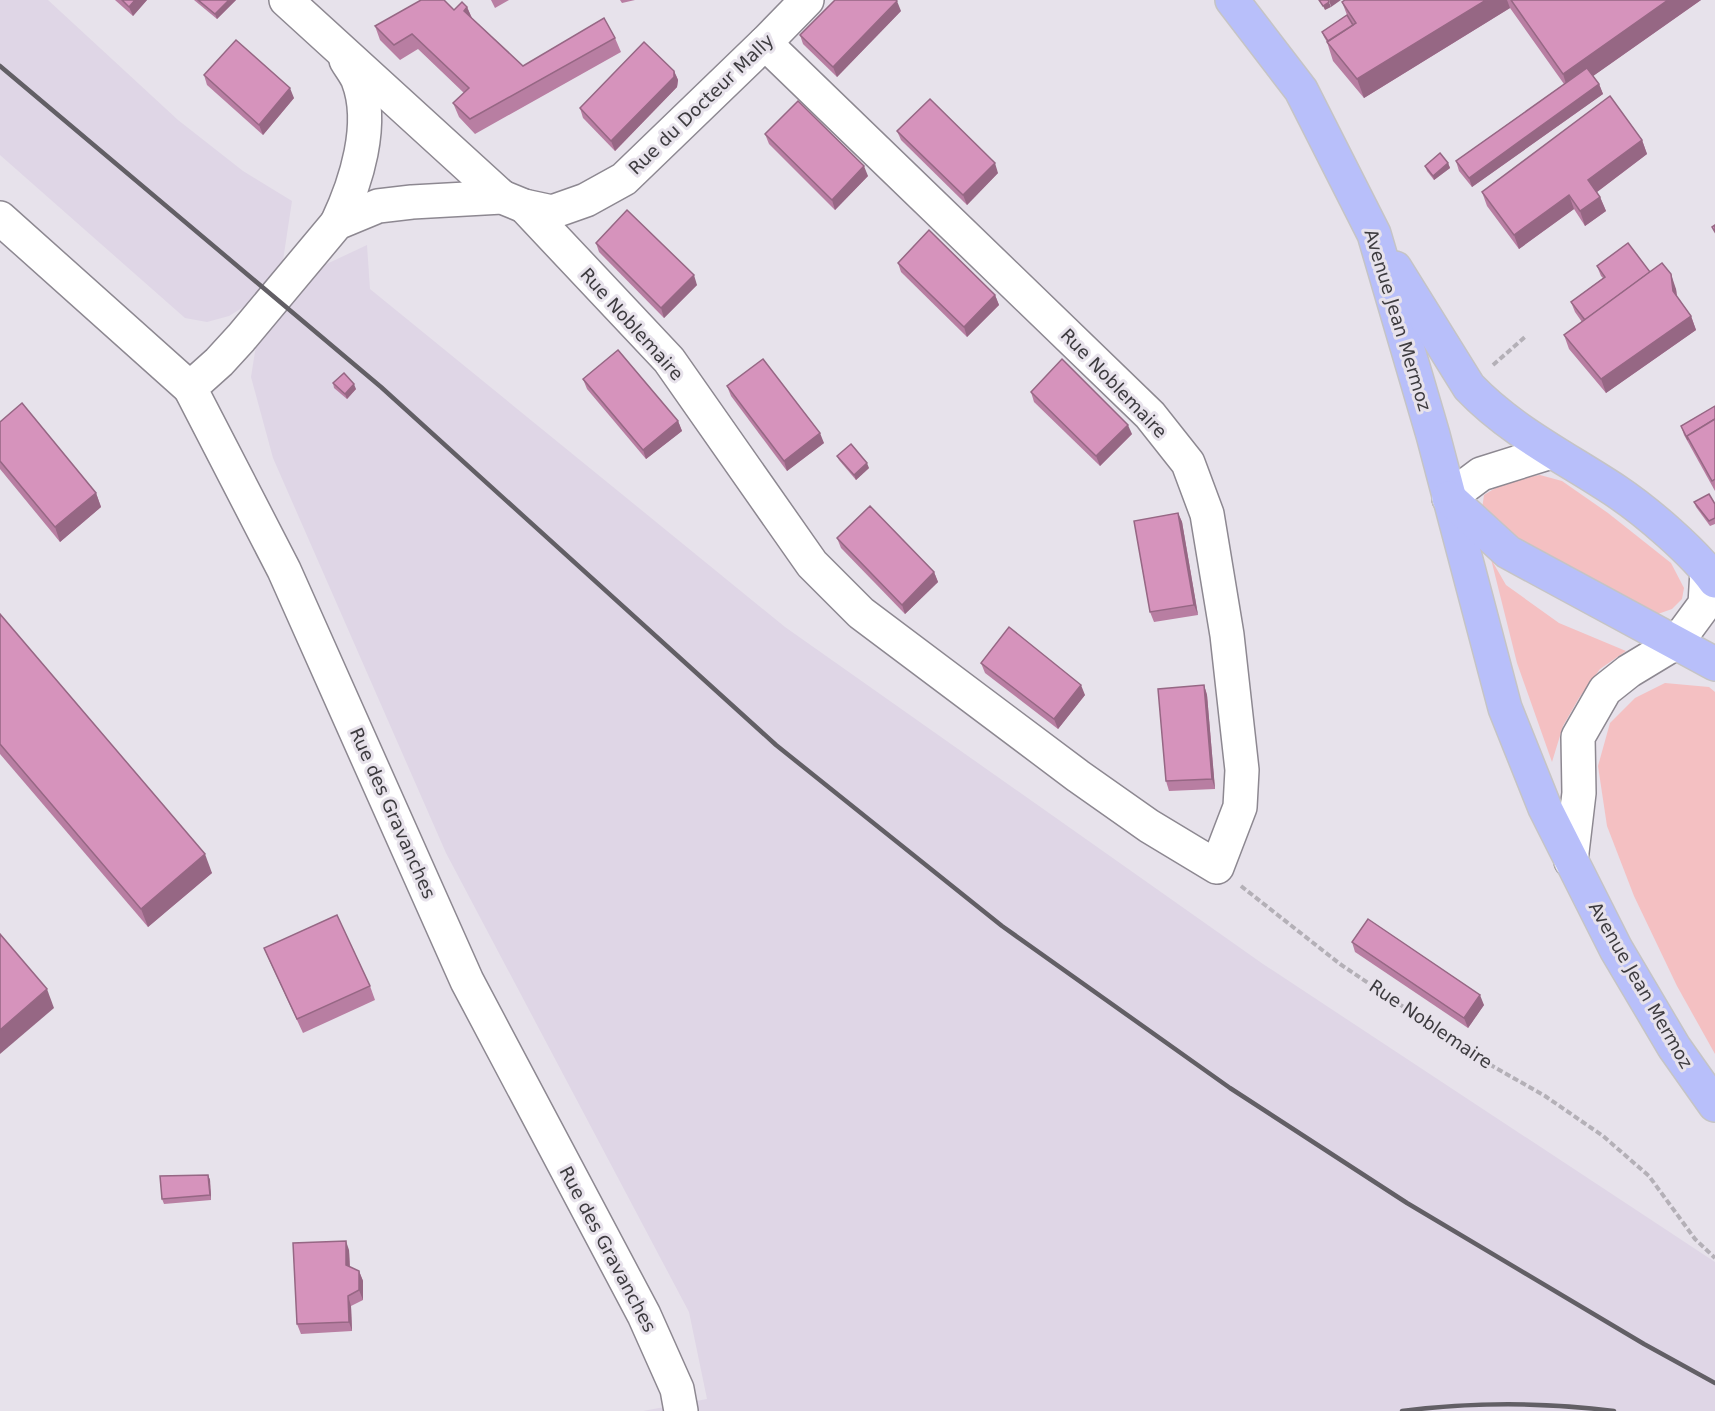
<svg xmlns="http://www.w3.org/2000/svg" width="1715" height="1411" font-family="'DejaVu Sans',sans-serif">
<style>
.built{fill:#dfd6e6}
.green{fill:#f4c0c2}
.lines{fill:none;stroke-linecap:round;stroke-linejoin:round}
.minor-casing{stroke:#8d8891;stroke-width:36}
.major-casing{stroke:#c5c4c5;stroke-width:36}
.path{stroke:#b4b0b7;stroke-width:4;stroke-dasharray:6 3;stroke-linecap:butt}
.minor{stroke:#fff;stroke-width:33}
.major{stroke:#b8bffa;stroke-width:33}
.rail{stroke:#625f65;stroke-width:4.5}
.wall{fill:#b87ea2}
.shaded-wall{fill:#966784}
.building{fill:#d693bc;stroke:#966784;stroke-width:1.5}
.labels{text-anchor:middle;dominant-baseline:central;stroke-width:6;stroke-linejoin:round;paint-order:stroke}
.street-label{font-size:18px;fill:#3d3b3f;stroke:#e7e2eb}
</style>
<rect width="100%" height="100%" fill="#e7e2eb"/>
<!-- built -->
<g class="built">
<path d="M0,0H48L178,120L243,171L292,201L282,267L255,300L229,316L207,322L185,318L0,155Z"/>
<path d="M367,245L370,289L785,627L1263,964L1715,1262V1411H643L707,1399L689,1312L446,853L273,458L251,377L257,339L318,268Z"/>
</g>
<!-- green -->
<g class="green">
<path d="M1540,475L1562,481L1608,513L1671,563L1684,588L1682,599L1672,609L1655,615L1513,538L1482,509L1484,495C1502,483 1519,478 1540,475Z"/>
<path d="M1491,559L1506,585L1559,623L1626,651L1600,669L1579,698L1563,726L1552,762L1517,663Z"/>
<path d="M1665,683L1709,687L1715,692V1054L1677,986L1634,896L1607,826L1598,766L1610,723L1635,698Z"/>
</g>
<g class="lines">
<!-- minor casing -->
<g class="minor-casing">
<g id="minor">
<path d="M286,0L502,197"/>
<path d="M524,206L669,360L812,564L861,613L1078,776L1149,826L1217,867L1240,807L1242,770L1227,635L1207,514L1188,463L1150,415L765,43"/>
<path d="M0,218L190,388"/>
<path d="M337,223C356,183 375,124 358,80C355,73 350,67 346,60"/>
<path d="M1449,498L1481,474L1551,452"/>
<path d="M1571,861L1579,793L1578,737L1605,690L1629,671L1677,642L1705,604L1707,571"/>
<path d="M681,1411L677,1389L644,1315L467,981L284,570L190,388L219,362L241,338L337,223L378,206L412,202L502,197L524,206L552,212L586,200L624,179L765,43L807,0"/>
</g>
</g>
<!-- major casing -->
<g class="major-casing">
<g id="major">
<path d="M1232,0L1301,90L1374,234L1433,435L1505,708L1545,808L1616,949L1674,1047L1715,1105"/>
<path d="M1395,268L1469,387C1511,431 1566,458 1616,491C1646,511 1694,552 1715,581"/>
<path d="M1449,498L1508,552L1715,664"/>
</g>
</g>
<!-- path -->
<g class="path">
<path d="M1493,365L1525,337"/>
<path d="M1241,886L1340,964L1482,1060L1545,1096L1603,1136L1649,1176L1695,1239L1715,1258"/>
</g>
<!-- minor -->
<use href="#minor" class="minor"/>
<!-- major -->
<use href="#major" class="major"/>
<!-- rail -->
<g class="rail">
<path d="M0,66L381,387L776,745L1002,926L1230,1088L1407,1203L1644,1344L1715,1383"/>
<path d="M1402,1411C1473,1402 1543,1402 1614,1411"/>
</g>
</g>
<!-- wall -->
<g class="wall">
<path d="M115,0H147L133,16Z"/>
<path d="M194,0H236L217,19Z"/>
<path d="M491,0H509L495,8Z"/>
<path d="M620,0H635L622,3Z"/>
<path d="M1345,0H1701L1593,76L1599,84L1603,94L1472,187L1459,171L1456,161L1564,84L1510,8L1364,98L1333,61L1327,42L1324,37L1322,32L1347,15L1342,2Z"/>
<path d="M467,7L472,18L523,66L615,38L621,52L475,134L459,117L453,103L464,93L418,49L400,60L380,40L375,26Z"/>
<path d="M901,11L837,77L803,44L800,35Z"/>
<path d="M674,71L678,80L677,87L615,151L583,118L580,108Z"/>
<path d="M204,75L294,98L263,135L207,85Z"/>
<path d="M897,131L998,173L967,205L901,140Z"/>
<path d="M765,134L868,176L835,210L769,144Z"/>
<path d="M1642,140L1647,154L1597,192L1600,197L1606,211L1585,226L1574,209L1519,249L1487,206L1482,192Z"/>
<path d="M1448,163L1450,168L1434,180L1427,171L1425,166Z"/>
<path d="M596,243L697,285L664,318L599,252Z"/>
<path d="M898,263L995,295L999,305L967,337L901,272Z"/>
<path d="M1597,266L1650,272L1676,289L1677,297L1691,316L1696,330L1606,393L1569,349L1564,335L1582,322L1575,312L1571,302L1603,278L1601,276Z"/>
<path d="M583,379L678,421L682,431L646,459L587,389Z"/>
<path d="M333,383L356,389L347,399L334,388Z"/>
<path d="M727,386L824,443L787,471L731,396Z"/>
<path d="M1031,392L1132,434L1100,466L1034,402Z"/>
<path d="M1715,406V491L1684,435L1681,426Z"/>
<path d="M0,422L96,493L101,507L60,542L0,469Z"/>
<path d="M837,456L869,468L856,480L839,460Z"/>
<path d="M1694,502L1715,504V524L1710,526L1696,507Z"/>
<path d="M1178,513L1182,522L1198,615L1154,622L1150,612Z"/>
<path d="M837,538L934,572L938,582L905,614L841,548Z"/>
<path d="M0,614L212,873L148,927L0,754Z"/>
<path d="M981,663L1085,695L1058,729L985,673Z"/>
<path d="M1204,685L1207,695L1215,789L1169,791L1166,781Z"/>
<path d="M1352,942L1484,1005L1468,1028L1355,952Z"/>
<path d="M264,948L370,986L375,1000L303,1033L270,962Z"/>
<path d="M208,1175L210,1180L211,1200L164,1204L162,1199Z"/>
<path d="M349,1250L350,1267L359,1271L363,1281V1300L351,1306L352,1331L301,1334L297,1324Z"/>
</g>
<!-- shaded-wall -->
<g class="shaded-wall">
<path d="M135,0H147L133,16L129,7Z"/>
<path d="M229,0H236L217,19L215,14Z"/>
<path d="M1329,0H1341L1331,7Z"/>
<path d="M1486,0H1507L1510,8L1364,98L1357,79Z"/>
<path d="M1668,0H1701L1569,93L1563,74Z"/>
<path d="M897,1L901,11L837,77L833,67Z"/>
<path d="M1329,2L1331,7L1325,10L1323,6Z"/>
<path d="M467,7L473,21L464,11Z"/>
<path d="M674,71L678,80L677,87L615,151L611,141Z"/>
<path d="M1599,84L1603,94L1472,187L1469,178Z"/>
<path d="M290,88L294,98L263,135L259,125Z"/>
<path d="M1642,140L1647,154L1593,195L1588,180Z"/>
<path d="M995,163L998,173L967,205L963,195Z"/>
<path d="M1448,163L1450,168L1434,180L1433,176Z"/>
<path d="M864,166L868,176L835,210L832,200Z"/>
<path d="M1569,195L1574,209L1519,249L1514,235Z"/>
<path d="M1600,197L1606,211L1585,226L1580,211Z"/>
<path d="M1671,274L1676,289L1678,306L1673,291Z"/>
<path d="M694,275L697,285L664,318L661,308Z"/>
<path d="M995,295L999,305L967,337L964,327Z"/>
<path d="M1691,316L1696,330L1606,393L1601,379Z"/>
<path d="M354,384L356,389L347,399L345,394Z"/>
<path d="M678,421L682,431L646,459L643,450Z"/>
<path d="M1128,425L1132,434L1100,466L1096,456Z"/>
<path d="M820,433L824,443L787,471L784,461Z"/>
<path d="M867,463L869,468L856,480L854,475Z"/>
<path d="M96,493L101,507L60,542L55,527Z"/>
<path d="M1178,513L1182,522L1198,615L1194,605Z"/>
<path d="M934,572L938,582L905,614L902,605Z"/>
<path d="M1081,685L1085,695L1058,729L1054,719Z"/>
<path d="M1204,685L1207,695L1215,789L1212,779Z"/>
<path d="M205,854L212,873L148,927L141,909Z"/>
<path d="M47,989L54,1008L0,1054V1030Z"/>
<path d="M1480,995L1484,1005L1468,1028L1464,1018Z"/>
<path d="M208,1175L210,1180L211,1200L210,1195Z"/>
<path d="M346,1241L349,1250L350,1275L346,1265Z"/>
<path d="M359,1271L363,1281V1300L359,1290Z"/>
<path d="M348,1296L351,1306L352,1331L349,1322Z"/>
</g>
<!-- building -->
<g class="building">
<path d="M122,0H135L129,7Z"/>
<path d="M198,0H229L215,14Z"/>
<path d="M421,0H444L454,10L462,2L467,7L464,11L523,66L604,18L615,38L470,119L453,103L469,88L412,34L394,45L375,26Z"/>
<path d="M835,0H896L897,1L833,67L800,35Z"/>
<path d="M1319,0H1328L1329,2L1323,6Z"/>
<path d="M1345,0H1486L1357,79L1327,42L1356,23L1342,2Z"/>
<path d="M1511,0H1668L1563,74Z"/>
<path d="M1347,15L1353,25L1328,41L1322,32Z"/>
<path d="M236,40L290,88L259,125L204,75Z"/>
<path d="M644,42L674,71V77L611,141L580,108Z"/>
<path d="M1587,68L1599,84L1469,178L1456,161Z"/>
<path d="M1610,96L1642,140L1588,180L1600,197L1580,211L1569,195L1514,235L1482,192Z"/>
<path d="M930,99L995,163L963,195L897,131Z"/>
<path d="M798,101L864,166L832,200L765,134Z"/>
<path d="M1440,153L1448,163L1433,176L1425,166Z"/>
<path d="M627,210L694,275L661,308L596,243Z"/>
<path d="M1715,225V232L1712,227Z"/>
<path d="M929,230L995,295L964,327L898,263Z"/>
<path d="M1628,243L1650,272L1585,320L1571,302L1605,277L1597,266Z"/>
<path d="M1662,263L1671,274L1673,291L1691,316L1601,379L1564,335Z"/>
<path d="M618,350L678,421L643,450L583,379Z"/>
<path d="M763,359L820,433L784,461L727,386Z"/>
<path d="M1062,359L1128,425L1096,456L1031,392Z"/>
<path d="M344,373L354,384L345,394L333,383Z"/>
<path d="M22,403L96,493L55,527L0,461V422Z"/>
<path d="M1715,406V419L1687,436L1688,440L1681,426Z"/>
<path d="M1715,419V479L1712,481L1687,436Z"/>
<path d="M851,444L867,463L854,475L837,456Z"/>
<path d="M1709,494L1715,504V518L1709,521L1694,502Z"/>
<path d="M870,506L934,572L902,605L837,538Z"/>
<path d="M1178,513L1194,605L1150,612L1134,521Z"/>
<path d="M0,614L205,854L141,909L0,744Z"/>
<path d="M1009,627L1081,685L1054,719L981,663Z"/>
<path d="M1204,685L1212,779L1166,781L1158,689Z"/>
<path d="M337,915L370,986L297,1019L264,948Z"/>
<path d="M1368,919L1480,995L1464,1018L1352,942Z"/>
<path d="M0,934L47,989L0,1030Z"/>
<path d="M208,1175L210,1195L162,1199L160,1176Z"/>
<path d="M346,1241V1265L359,1271V1290L348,1296L349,1322L297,1324L293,1243Z"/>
</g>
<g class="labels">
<!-- street labels -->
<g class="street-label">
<text transform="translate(701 104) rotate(-44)">Rue du Docteur Mally</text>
<text transform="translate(1398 320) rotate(73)">Avenue Jean Mermoz</text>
<text transform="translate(632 324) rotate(48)">Rue Noblemaire</text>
<text transform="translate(1114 383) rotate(46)">Rue Noblemaire</text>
<text transform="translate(393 813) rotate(66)">Rue des Gravanches</text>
<text transform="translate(1641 985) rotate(60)">Avenue Jean Mermoz</text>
<text transform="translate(1431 1024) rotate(34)">Rue Noblemaire</text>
<text transform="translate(608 1249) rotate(62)">Rue des Gravanches</text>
</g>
</g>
</svg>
